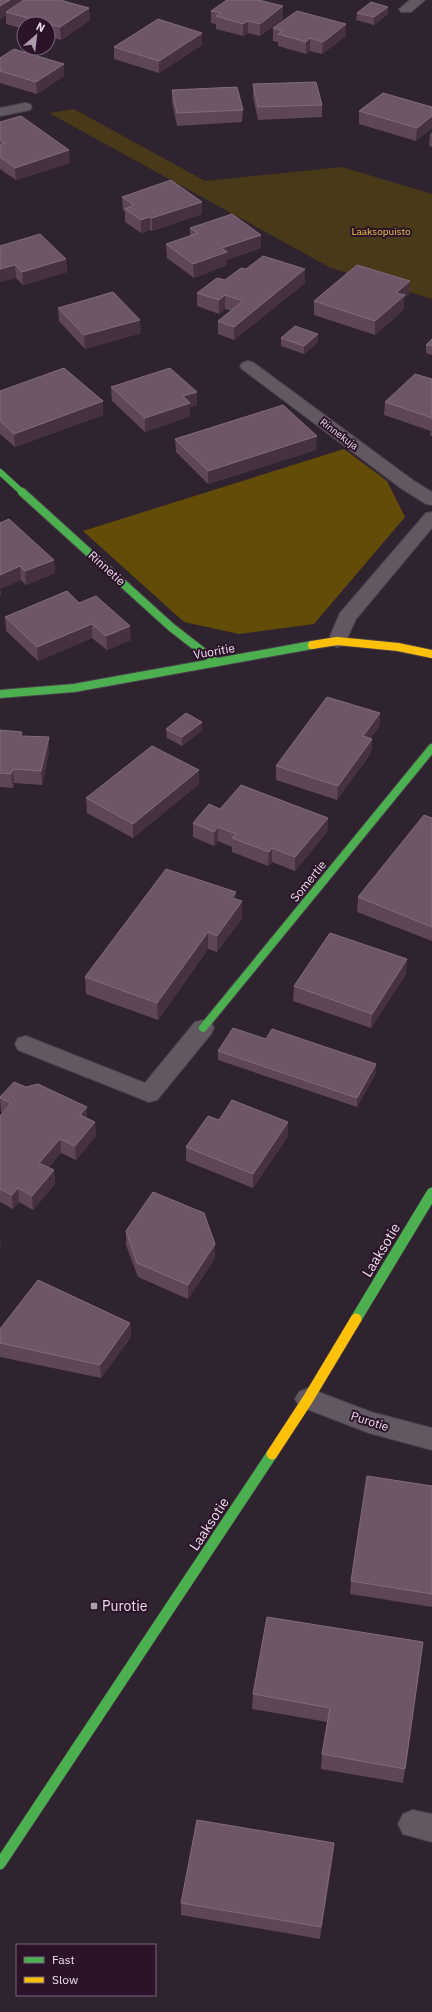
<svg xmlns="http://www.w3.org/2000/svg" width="432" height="2012" font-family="'IBM Plex Sans',sans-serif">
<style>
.green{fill:#483919}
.forest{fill:#634c07}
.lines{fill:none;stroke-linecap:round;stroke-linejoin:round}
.lane-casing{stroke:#4a3f4a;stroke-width:2}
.street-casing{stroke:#4a3f4a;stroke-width:2}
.fast-far2-casing{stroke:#4a3f4a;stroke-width:7}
.fast-far1-casing{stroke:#4a3f4a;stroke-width:10}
.fast-casing{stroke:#4a3f4a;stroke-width:12}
.slow-far1-casing{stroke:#4a3f4a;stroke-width:10}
.slow-casing{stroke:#4a3f4a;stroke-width:12}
.lane{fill:#625861;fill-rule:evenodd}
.street{fill:#625861;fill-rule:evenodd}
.fast-far2{stroke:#4caf50;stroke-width:6}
.fast-far1{stroke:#4caf50;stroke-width:8}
.fast{stroke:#4caf50;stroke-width:11}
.slow-far1{stroke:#ffc107;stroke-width:8}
.slow{stroke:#ffc107;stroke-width:11}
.wall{fill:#5e4557}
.shaded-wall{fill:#453140}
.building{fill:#6d5667;stroke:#826b7c}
.poi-dot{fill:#ab9daa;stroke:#2b142a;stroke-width:1.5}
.labels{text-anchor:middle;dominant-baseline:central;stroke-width:4;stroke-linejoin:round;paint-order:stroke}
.far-park-label{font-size:10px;fill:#f5c74b;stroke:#2b142a}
.far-street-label{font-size:10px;fill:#eedeed;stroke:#2b142a}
.street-label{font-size:12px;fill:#eedeed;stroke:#2b142a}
.near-street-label{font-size:14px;fill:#eedeed;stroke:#2b142a}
.near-poi-label{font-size:14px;fill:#eedeed;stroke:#2b142a;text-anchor:start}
</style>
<rect width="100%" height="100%" fill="#2f232f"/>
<!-- green -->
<path class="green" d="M74,109L205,181L342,167L432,194V299L331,268L49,113Z"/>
<!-- forest -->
<path class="forest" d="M344,449L387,481L405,517L314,624L239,634L184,622L83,531Z"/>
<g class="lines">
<!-- lane casing -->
<g class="lane-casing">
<path id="lane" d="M203,1020L211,1022L214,1028L211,1034L157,1100L149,1102L18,1050L15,1044L18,1038L26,1036L145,1083L195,1022Z"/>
</g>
<!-- street casing -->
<g class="street-casing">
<g id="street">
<path d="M410,0H425L411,12H401L399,9Z"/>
<path d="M25,103L30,104L32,107L30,110L0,116V108Z"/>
<path d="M248,361L254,363L414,481L432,492V505L426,504L402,489L242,369L240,366L242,363Z"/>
<path d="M432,512V528L356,619L344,645L337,647L330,645L328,641L340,613L426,513Z"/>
<path d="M308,1388L371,1412L432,1428V1450L369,1433L299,1406L295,1399L299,1392Z"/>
<path d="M413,1810L432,1814V1842L403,1834L398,1824L403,1814Z"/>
</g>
</g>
<!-- fast-far2 casing -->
<g class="fast-far2-casing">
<path id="fast-far2" d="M0,472L23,493"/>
</g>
<!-- fast-far1 casing -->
<g class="fast-far1-casing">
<g id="fast-far1">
<path d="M22,492L171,627L216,662"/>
<path d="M0,694L74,688L312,645"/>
<path d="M203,1028L432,748"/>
</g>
</g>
<!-- fast casing -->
<g class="fast-casing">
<g id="fast">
<path d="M356,1319L432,1193"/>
<path d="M0,1864L272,1454"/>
</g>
</g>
<!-- slow-far1 casing -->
<g class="slow-far1-casing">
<path id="slow-far1" d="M312,645L337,641L398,647L432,654"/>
</g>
<!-- slow casing -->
<g class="slow-casing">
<path id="slow" d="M272,1454L308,1399L356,1319"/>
</g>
<!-- lane -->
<use href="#lane" class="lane"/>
<!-- street -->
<use href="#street" class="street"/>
<!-- fast-far2 -->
<use href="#fast-far2" class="fast-far2"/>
<!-- fast-far1 -->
<use href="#fast-far1" class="fast-far1"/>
<!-- fast -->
<use href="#fast" class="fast"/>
<!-- slow-far1 -->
<use href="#slow-far1" class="slow-far1"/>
<!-- slow -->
<use href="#slow" class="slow"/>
</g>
<!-- wall -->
<g class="wall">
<path d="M0,0L89,8L90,20L61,40L48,36V24H24V29L6,24V15L0,19Z"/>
<path d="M211,11L283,19L260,36L248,33L243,36L216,29V24L211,23Z"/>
<path d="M357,13L388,14L374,25L356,20Z"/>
<path d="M346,24V36L322,54L310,51L306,54L278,46V42L273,41V28Z"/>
<path d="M202,45L159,73L114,59V47Z"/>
<path d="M0,58L64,76L37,94L0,83Z"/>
<path d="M253,84L322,105V117L258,120L253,97Z"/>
<path d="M172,90L243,110L242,122L177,126L172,102Z"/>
<path d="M432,107V128L416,141L359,124V111Z"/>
<path d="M0,122L70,163L16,180L0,169Z"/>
<path d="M432,132V147L429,146L430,134Z"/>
<path d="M122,197L202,214L152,231L150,230L141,233L125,222V212L123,210Z"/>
<path d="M190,228L261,235V248L227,260V265L194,278L167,258L166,244L190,236Z"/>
<path d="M0,246L66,259L67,272L23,285L16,278L0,282Z"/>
<path d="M246,269L305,283L234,340L218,334V321L232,311L225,309L219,314L197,306V293L225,280Z"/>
<path d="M409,294L404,298V309L375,335L314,315V301Z"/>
<path d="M58,308L141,333L85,349L59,321Z"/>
<path d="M318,334V342L304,354L281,346V338Z"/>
<path d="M432,339V355L426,353V345Z"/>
<path d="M432,379V436H430L431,431L384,415L385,402Z"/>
<path d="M111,387L197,392V405L190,407V416L145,432L112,401Z"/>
<path d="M0,391L103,401V415L15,447L0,434Z"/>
<path d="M175,439L316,450L208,484L176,452Z"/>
<path d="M0,523L54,560L55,573L26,585L21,580L0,589L1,595L0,596Z"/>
<path d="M79,603L131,640L107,650L92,638L38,661L6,631L5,617Z"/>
<path d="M380,713L379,727L370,738L372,739L371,753L337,800L276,780V766Z"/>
<path d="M202,722V730L182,746L167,738L166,729Z"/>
<path d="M0,730L22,736L49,752L42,785L14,783L13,788L0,787Z"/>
<path d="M199,770V784L133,838L87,813L86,798Z"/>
<path d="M220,809L328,818L327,832L295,871L272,862L268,866L232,852V847L218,841L214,846L193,837V823Z"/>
<path d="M432,818V941L357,912L358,897Z"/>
<path d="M236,892V900L242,901V918L217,952L208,949L158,1020L86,994L85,977Z"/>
<path d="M407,959L406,974L371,1028L293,1001L294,986Z"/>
<path d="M266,1039L376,1073L357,1107L218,1060V1051Z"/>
<path d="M0,1097L87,1118L95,1122L96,1136L76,1160L61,1153L48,1168L54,1170L55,1184L33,1210L19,1202L13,1209L0,1202V1116L3,1113L1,1112Z"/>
<path d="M219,1120L288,1136L253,1188L186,1161V1147Z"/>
<path d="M126,1231L215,1244V1258L188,1299L138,1277L126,1245Z"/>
<path d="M130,1323L131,1337L101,1378L0,1357V1329Z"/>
<path d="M432,1486V1607L350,1594L351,1581Z"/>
<path d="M423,1642L403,1783L321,1769L322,1754L327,1722L252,1709L253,1694Z"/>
<path d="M334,1843L333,1856L320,1939L181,1915V1903Z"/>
</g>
<!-- shaded-wall -->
<g class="shaded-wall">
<path d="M10,0H26L6,12V15L0,19V6Z"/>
<path d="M283,6V19L260,36V24Z"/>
<path d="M388,7V14L374,25V17Z"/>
<path d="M89,8L90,20L61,40L60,27Z"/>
<path d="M248,21V33L243,36V24Z"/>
<path d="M346,24V36L322,54L323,42Z"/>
<path d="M202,33V45L159,73V61Z"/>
<path d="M310,38V51L306,54V42Z"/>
<path d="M64,64V76L37,94L36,82Z"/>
<path d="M432,116V128L416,141L417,128Z"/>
<path d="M69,150L70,163L16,180L15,168Z"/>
<path d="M202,202V214L152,231V218Z"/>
<path d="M150,217V230L141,233V220Z"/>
<path d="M261,235V248L227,260V265L194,278L193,264L222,248Z"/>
<path d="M66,259L67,272L23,285L22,272Z"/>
<path d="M15,265L16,278L0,282V269Z"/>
<path d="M305,269V283L234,340V327Z"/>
<path d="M410,281L409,294L404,298V309L375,335V321L396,293Z"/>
<path d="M225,295V309L219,314V300Z"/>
<path d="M140,320L141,333L85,349L84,335Z"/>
<path d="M318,334V342L304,354V346Z"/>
<path d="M197,392V405L190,407V416L145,432V418L183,396Z"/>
<path d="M103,401V415L15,447L14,434Z"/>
<path d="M317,436L316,450L208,484V471Z"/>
<path d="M54,560L55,573L26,585L25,571Z"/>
<path d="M20,566L21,580L0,589L1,595L0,596V575Z"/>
<path d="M92,624V638L38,661L37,647Z"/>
<path d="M130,626L131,640L107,650L106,636Z"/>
<path d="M380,713L379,727L362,750L363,736Z"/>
<path d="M202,722V730L182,746V737Z"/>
<path d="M49,737V752L42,785L41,771Z"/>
<path d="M372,739L371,753L337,800L338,786Z"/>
<path d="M13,769L14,783L13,788L11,774Z"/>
<path d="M199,770V784L133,838V824Z"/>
<path d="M328,818L327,832L295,871V857Z"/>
<path d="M218,827V841L214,846V832Z"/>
<path d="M272,848V862L268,866L269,852Z"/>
<path d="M236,892V909L242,901V918L217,952V936L232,898Z"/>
<path d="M208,932V949L158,1020L157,1003Z"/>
<path d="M407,959L406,974L371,1028L372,1014Z"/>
<path d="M376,1064V1073L357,1107V1098Z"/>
<path d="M87,1107V1121L80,1115Z"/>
<path d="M95,1122L96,1136L76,1160L75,1146Z"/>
<path d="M288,1122V1136L253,1188V1174Z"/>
<path d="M60,1139L61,1153L40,1177L39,1163Z"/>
<path d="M54,1170L55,1184L33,1210L32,1196Z"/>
<path d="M18,1188L19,1202L13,1209L12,1195Z"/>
<path d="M0,1238L1,1248L0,1249Z"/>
<path d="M215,1244V1258L188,1299V1285Z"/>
<path d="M130,1323L131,1337L101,1378L100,1365Z"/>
<path d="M423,1642L421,1658L403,1783L405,1769Z"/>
<path d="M334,1843L333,1856L320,1939L321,1927Z"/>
</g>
<!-- building -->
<g class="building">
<path d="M0,0H10L0,6Z"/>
<path d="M24,0H60L89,8L60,27L6,12Z"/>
<path d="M227,0H259L283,6L260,24L248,21L243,24L216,16L221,13L211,11Z"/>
<path d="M371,2L388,7L374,17L357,13Z"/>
<path d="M297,11L346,24L323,42L310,38L306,42L278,34L283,31L273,28Z"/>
<path d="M158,19L202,33L159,61L114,47Z"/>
<path d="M14,49L64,64L36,82L0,71V58Z"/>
<path d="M316,82L322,105L258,107L253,84Z"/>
<path d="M237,87L243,110L177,113L172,90Z"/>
<path d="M383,93L432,107V116L417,128L359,111Z"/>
<path d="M21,116L69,150L15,168L0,157V145L5,143L0,140V122Z"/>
<path d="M171,180L202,202L152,218L150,217L141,220L125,209L134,205L122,197Z"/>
<path d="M232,214L261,235L222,248L227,252L193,264L166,244L198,233L190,228Z"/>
<path d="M40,234L66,259L22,272L15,265L0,269V254L2,253L0,251V246Z"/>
<path d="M263,256L305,269L234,327L218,321L243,301L225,295L219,300L197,293L217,278L225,280L241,268L246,269Z"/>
<path d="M357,265L410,281L396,293L405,295L375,321L314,301Z"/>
<path d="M113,292L140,320L84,335L58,308Z"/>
<path d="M295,326L318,334L304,346L281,338Z"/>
<path d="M432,339V346L426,345Z"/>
<path d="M64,368L103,401L14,434L0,421V391Z"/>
<path d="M170,368L197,392L183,396L190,403L145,418L111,387Z"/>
<path d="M415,374L432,379V418L385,402Z"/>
<path d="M283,405L317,436L208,471L175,439Z"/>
<path d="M9,519L54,560L25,571L20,566L0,575V523Z"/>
<path d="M67,591L79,603L96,596L130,626L106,636L92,624L37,647L5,617Z"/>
<path d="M327,697L380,713L363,736L372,739L338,786L276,766Z"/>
<path d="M186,713L202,722L182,737L166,729Z"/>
<path d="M0,730L22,732L21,736L49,737L41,771L13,769L11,774L0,773Z"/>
<path d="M152,746L199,770L133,824L86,798Z"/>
<path d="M241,785L328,818L295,857L272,848L269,852L232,838L236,834L218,827L214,832L193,823L209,804L220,809Z"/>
<path d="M424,815L432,818V927L358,897Z"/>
<path d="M166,869L236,892L232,898L242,901L217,936L208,932L157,1003L85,977Z"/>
<path d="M330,933L407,959L372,1014L294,986Z"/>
<path d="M233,1028L266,1039L272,1029L376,1064L357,1098L218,1051Z"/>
<path d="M14,1082L26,1087L38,1084L87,1107L80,1115L95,1122L75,1146L60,1139L39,1163L54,1170L32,1196L18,1188L12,1195L0,1189V1116L11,1103L0,1098V1097Z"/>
<path d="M232,1100L288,1122L253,1174L186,1147L208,1116L219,1120Z"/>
<path d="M153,1192L204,1213L215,1244L188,1285L137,1263L126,1231Z"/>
<path d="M38,1280L130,1323L100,1365L0,1343V1329Z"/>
<path d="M367,1476L432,1486V1594L351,1581Z"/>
<path d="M267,1617L423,1642L405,1769L322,1754L330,1708L253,1694Z"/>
<path d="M197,1820L334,1843L321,1927L181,1903Z"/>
</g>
<!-- markers -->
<rect class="poi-dot" x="90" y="1602" width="8" height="8" rx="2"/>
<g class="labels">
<!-- far-park labels -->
<g class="far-park-label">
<text x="381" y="231">Laaksopuisto</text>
</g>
<!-- far-street labels -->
<g class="far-street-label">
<text transform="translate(339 434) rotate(37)">Rinnekuja</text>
</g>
<!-- street labels -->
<g class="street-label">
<text transform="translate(107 568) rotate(42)">Rinnetie</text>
<text transform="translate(214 651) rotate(-10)">Vuoritie</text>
<text transform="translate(308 881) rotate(-51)">Somertie</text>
<text transform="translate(370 1421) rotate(18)">Purotie</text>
</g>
<!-- near-street labels -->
<g class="near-street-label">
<text transform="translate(381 1250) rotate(-59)">Laaksotie</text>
<text transform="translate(209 1524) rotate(-57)">Laaksotie</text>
</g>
<!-- near-poi labels -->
<g class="near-poi-label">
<text x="102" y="1606">Purotie</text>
</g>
</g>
<!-- legend -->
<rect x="16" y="1944" width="140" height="52" fill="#2b142a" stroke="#796578"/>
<rect x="24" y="1957" width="20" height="6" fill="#4caf50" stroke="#796578"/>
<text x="52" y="1964" font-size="12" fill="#eedeed">Fast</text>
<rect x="24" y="1977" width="20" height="6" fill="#ffc107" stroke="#796578"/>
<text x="52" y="1984" font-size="12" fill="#eedeed">Slow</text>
<!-- north arrow -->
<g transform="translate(36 36) rotate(28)"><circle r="19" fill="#2b142a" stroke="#796578"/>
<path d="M0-3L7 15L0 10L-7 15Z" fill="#ab9daa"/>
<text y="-6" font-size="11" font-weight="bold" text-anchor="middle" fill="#eedeed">N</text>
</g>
</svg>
